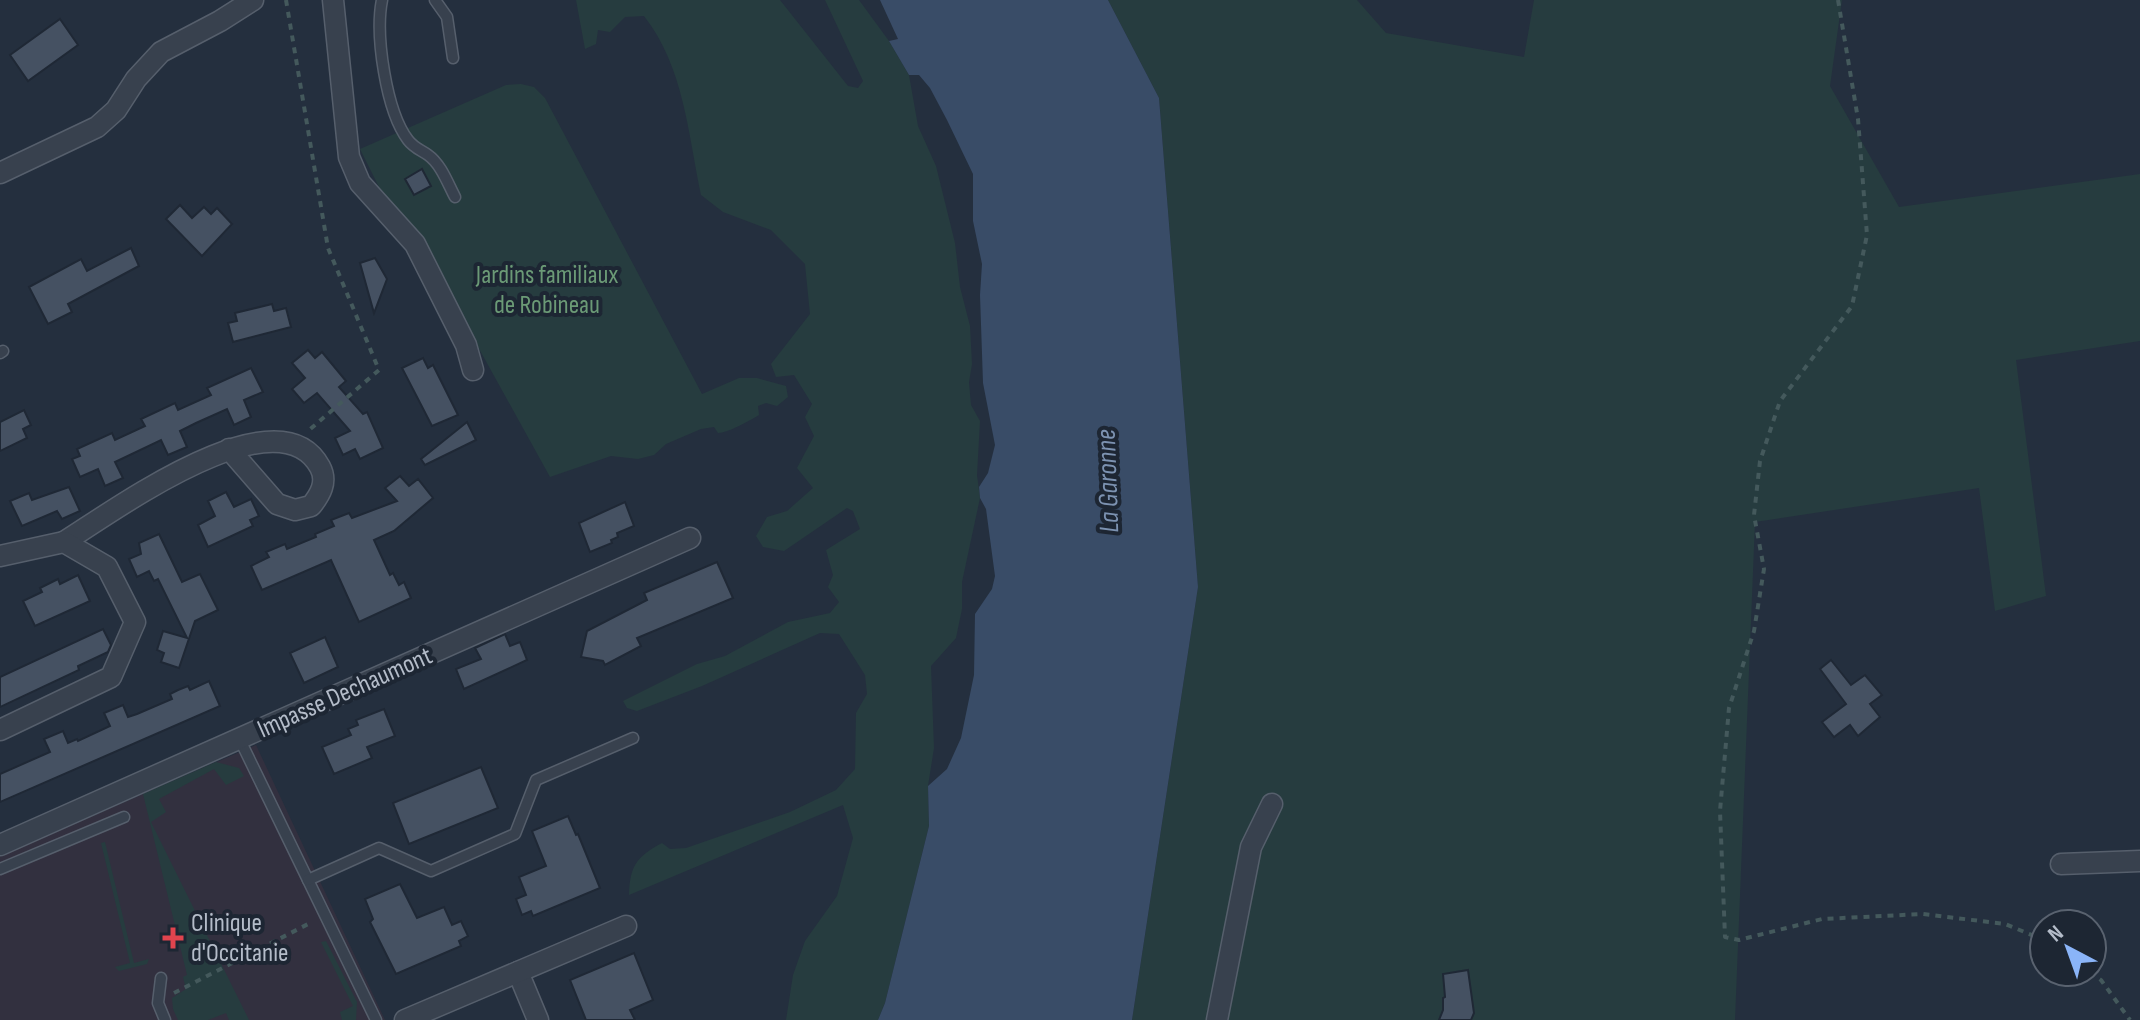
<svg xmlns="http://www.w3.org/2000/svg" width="2140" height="1020" font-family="'Sofia Sans Condensed',sans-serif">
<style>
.medical{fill:#32303f}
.green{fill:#263c3f}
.water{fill:#394c67}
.building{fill:#455162;stroke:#1f2835;stroke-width:2}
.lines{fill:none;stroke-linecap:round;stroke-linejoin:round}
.lane-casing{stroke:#565f6c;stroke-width:13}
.street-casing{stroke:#565f6c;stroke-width:23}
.path{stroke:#44595c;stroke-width:4;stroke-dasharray:6 6;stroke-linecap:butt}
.lane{stroke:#38414e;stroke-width:10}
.street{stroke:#38414e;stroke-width:20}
.health-dot{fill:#e0444e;stroke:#1d2633;stroke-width:3}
.labels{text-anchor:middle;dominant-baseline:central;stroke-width:8;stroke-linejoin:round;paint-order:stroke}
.park-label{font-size:26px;fill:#6b9a76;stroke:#1d2633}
.street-label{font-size:26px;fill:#b4bcc9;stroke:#1d2633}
.poi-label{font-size:26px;fill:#b4bcc9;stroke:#1d2633;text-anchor:start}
.water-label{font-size:28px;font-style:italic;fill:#7c92b1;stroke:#1d2633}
</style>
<rect width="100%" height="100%" fill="#242f3e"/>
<!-- medical -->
<path class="medical" d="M256,745L385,1020H0V856Z"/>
<!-- green -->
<g class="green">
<path d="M576,0H780L848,86L858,88L863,81L825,0H859L889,41L909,75L918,126L936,166L955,243L960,287L970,326L972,364L969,382L971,405L980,421L977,475L980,498L962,582V609L956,638L931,666L934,748L928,786L929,826L885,1003L878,1020H786L793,975L805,941L837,896L853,838L843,805L629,895C630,866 636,857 662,843L670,849L686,848L790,812L836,790L855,769L856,713L867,694L865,675L839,634L820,633L702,686L637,711L627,708L623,701L697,664L725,656L788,622L830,613L839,602L828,587L833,575L826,550L860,529L853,511L847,508L784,551L763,547L756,536L767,517L787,511L813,488L797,468L814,436L805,417L812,404L794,375L776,377L771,364L810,314L805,264L771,230L723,212L701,195C688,133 684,67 644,16L625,17L610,32L598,30L596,44L585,49Z"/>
<path d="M1108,0H1357L1386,33L1524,57L1534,0H1842L1830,86L1899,207L2140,174V341L2016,360L2046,596L1995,611L1979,488L1755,522L1735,1020H1132L1198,587L1159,98Z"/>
<path d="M521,84L534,87L545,98L702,394L739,378H757L786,386L788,397L777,406L766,403L758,406L759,415C749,421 728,433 718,433L714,427L701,429L666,444L654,455L638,459L611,456L550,477L467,327L384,197L360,149L506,85Z"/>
<path d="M216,762L239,768L244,776L226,785L214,769L159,799L166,812L151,822L249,1020H229L226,1013L208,1020H178L173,1009L172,998L186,989L183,977L187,975L143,794Z"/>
<path d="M105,842L134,963L149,959L147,964L119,971L115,967L130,963L101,843Z"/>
<path d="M326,941L357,1002L356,1020H342L340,1012L353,1006L321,942Z"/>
</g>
<!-- water -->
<path class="water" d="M880,0H1108L1159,98L1198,587L1132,1020H878L885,1003L929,826L928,786L947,769L961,738L974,675L975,614L992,589L995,576L986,509L980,498L979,487L988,473L995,445L983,383L980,295L982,264L973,221V174L947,120L930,88L919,75H909L889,41L898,39Z"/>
<!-- building -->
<g class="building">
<path d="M60,19L78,45L28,81L10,55Z"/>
<path d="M422,169L431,186L414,195L405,179Z"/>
<path d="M180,205L192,218L204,207L211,214L217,208L232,224L202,256L166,219Z"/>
<path d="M131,248L139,266L68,304L72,312L48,324L29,287L81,259L87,271Z"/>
<path d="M375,258L387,279L374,313L360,263Z"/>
<path d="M272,304L274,311L286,308L291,327L233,342L228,323L237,321L235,313Z"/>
<path d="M308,350L315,358L322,352L346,381L339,387L363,414L367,412L383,448L360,459L355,449L343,455L335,438L350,431L317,393L304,403L292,389L305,378L292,363Z"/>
<path d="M423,358L428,368L433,365L458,415L432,426L402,368Z"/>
<path d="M251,368L263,392L244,400L251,417L234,425L227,409L196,423L180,431L187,447L168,455L161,440L115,462L123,478L105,486L98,469L80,477L72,459L80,456L77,449L112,433L115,440L145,426L141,419L175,403L178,410L211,395L207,388Z"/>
<path d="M24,410L31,425L23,429L27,438L0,451V422Z"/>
<path d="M467,422L476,440L425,465L421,459Z"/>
<path d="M400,476L409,486L418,479L433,498L394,531L374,540L390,575L393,573L399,585L404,582L411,598L359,622L331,560L262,590L251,566L269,557L266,552L285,544L287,549L316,537L315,534L334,526L331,520L349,513L352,518L397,501L385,488Z"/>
<path d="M69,487L80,511L62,519L57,511L22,526L10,501L29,493L32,500Z"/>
<path d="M226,492L234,507L251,499L259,516L250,520L253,526L208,547L198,525L215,516L208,501Z"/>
<path d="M625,502L634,526L617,533L618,537L611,540L612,543L590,552L579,523Z"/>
<path d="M159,534L182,582L200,574L218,610L195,621L179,668L161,662L164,653L157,650L163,631L187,638L158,579L154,581L149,571L137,577L129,559L141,554L139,543Z"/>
<path d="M717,562L733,598L637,638L641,646L605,665L603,661L581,657L587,631L647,600L644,593Z"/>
<path d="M78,575L90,601L35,626L23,601L42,592L40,588L58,579L60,584Z"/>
<path d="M103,629L111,645L108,652L78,666L79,670L0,707V677Z"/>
<path d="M505,634L510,646L520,642L527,660L464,689L456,669L481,659L475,648Z"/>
<path d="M325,637L338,667L304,683L290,653Z"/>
<path d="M1831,660L1851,685L1865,675L1882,695L1870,704L1880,717L1858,736L1850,725L1834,737L1822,722L1846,704L1820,669Z"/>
<path d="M209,681L220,706L0,802V774L50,752L44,739L63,731L68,743L77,739L78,741L110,726L104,713L123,705L128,717L137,714L172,699L170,694L178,690L188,686L190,690Z"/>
<path d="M384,709L395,736L367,747L372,758L334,774L322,747L351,735L348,729L358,725L356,720Z"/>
<path d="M481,767L498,808L409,844L393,803Z"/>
<path d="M568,816L576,835L578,834L600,888L533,916L531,911L522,915L516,899L526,895L519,877L546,866L532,831Z"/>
<path d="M400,884L417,918L444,907L452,925L461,921L468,936L459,941L461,946L396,974L370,922L373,919L365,899Z"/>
<path d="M634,953L653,1000L630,1010L635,1020H586L570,980Z"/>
<path d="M1468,970L1474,1013L1471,1020H1439L1443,1010V998L1445,997L1443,974Z"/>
</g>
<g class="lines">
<!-- lane casing -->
<g class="lane-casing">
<g id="lane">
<path d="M382,0C375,35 386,111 408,140C414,148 421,150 428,155C441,164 448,184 455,197"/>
<path d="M435,0L447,17L453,58"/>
<path d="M0,353L3,351"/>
<path d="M240,740L376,1020"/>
<path d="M0,869L124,817"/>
<path d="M308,880L379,848L431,871L515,834L536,780L633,738"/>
<path d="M161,978L158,1003L165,1020"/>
</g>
</g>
<!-- street casing -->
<g class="street-casing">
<g id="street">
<path d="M333,0L349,157L360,183L415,244L466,345L473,370"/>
<path d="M0,173L97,127L116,110L136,79L161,52L220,21L253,0"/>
<path d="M64,542C111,513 278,389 320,467C328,482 320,495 311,506L295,510L277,504L229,449"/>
<path d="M0,556L64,542L107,567L135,622L111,677L0,730"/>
<path d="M0,845L690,538"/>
<path d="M2061,864L2140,861"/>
<path d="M518,972L538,1020"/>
<path d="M405,1020L626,926"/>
<path d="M1217,1020L1251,847L1272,804"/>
</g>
</g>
<!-- path -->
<g class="path">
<path d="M286,0L328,248L379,370L308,431"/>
<path d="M1838,0L1858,119L1867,235L1852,306L1780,401L1760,461L1754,515L1764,569L1754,631L1729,708L1720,811L1725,937L1739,940L1822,919L1923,914L2005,924L2044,940"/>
<path d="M2090,972L2101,980L2130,1020"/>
<path d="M174,993L312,922"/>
</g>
<!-- lane -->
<use href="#lane" class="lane"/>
<!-- street -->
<use href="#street" class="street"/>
</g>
<!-- markers -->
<path class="health-dot" d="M169 926h8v8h8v8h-8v8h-8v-8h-8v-8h8z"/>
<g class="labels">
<!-- park labels -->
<g class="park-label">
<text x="547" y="275">Jardins familiaux<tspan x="547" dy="30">de Robineau</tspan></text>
</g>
<!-- street labels -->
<g class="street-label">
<text transform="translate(345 693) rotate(-24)">Impasse Dechaumont</text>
</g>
<!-- poi labels -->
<g class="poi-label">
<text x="191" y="923">Clinique<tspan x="191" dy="30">d'Occitanie</tspan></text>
</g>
<!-- water labels -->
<g class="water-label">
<text transform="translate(1108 481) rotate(-92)">La Garonne</text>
</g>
</g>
<!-- north arrow -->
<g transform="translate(2068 948) rotate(319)"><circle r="38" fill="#1d2633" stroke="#59626f" stroke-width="2"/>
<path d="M0-6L14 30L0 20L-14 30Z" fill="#8ab4f8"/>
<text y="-12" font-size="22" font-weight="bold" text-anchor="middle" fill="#b4bcc9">N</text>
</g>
</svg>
